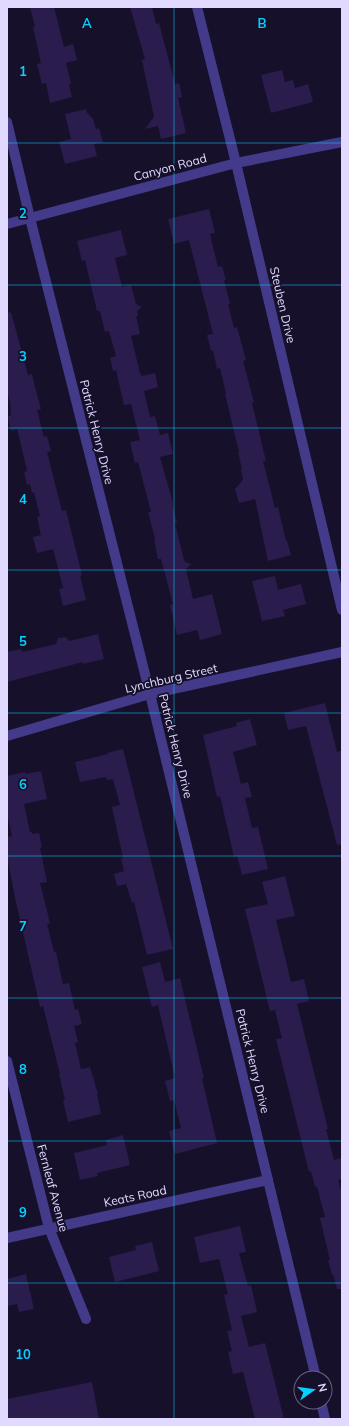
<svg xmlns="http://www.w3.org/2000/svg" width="349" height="1426" font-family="Mulish,sans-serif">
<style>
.building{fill:#2a1c4c}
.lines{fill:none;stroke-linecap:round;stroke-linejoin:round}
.minor{stroke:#443a8a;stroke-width:10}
.tertiary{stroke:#443a8a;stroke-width:10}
.grid{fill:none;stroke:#05d0ff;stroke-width:1;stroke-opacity:0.55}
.labels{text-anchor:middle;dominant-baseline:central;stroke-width:3.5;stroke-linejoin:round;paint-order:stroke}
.street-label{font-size:12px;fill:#e1d9ff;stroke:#17102a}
.grid-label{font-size:13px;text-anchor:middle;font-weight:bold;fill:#05d0ff;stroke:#17102a;stroke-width:3.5;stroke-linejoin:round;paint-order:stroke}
</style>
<rect width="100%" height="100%" fill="#17102a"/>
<!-- building -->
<g class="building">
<path d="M30,7H54L64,47L73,44L77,60L66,63L71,83L69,85L72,97L50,103L46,83L42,84L37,64L41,63L33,27H35Z"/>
<path d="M130,7H152L156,24L159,23L175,84L179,83L182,97L178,98L186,133L161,139L158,126L145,129L154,117L142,60L145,59Z"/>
<path d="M282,70L285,82L293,80L295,88L308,84L313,102L271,113L261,75Z"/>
<path d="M86,109L87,113L93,119L96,129L99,128L103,142L94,144L97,156L65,164L59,142L71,139L65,114Z"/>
<path d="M209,209L215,233L210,234L218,267L222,266L226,280H224L230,304H228L234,328L237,327L246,360L243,361L254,402L252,403L266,461H263L275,508L278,507L286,541H287L291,555L268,561L255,499L239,503L235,489L243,480L241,469H242L238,452H239L225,394H226L220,368L217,369L213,350L211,351L207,335L213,334L189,240L174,244L168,219Z"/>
<path d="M121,230L127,255L115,258L122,287L131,285L136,304L142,307L137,311L138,316H136L140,334L131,336L140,373L142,376L155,373L158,387L144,391L150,417L155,416L160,435L168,433L173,454L160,457L173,503H172L177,523L175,524L183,556L185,562L191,564L186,569L193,599L212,594L222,634L200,640L197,630L177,635L170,605L173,604L161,559H158L154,539H155L148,512H151L138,462L135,463L130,442L140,440L131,404L124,405L116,370L113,371L110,358L116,356L109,331L105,332L100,311H97L85,260L82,261L77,241Z"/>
<path d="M11,312L28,375L32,374L35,387L41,409L37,410L44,437L47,436L51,451L47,452L62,511L66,510L82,575L80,576L86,600L63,606L59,589L63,588L53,549L37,553L33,537L41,535L37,517L40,516L34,492L32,493L30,484L27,485L24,472L27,471L26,466L17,429L11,431L8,416H11L10,402L7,390V313Z"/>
<path d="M275,576L278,590L301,584L306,604L283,610L285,616L262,621L252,581Z"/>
<path d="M98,634L104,659L83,664V662L7,682V652L21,649L22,652L56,644L58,638L66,637L69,641Z"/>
<path d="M325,703L337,752L342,750V844L337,845L306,726L288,730L284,713Z"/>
<path d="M250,719L257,745L233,752L241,784L248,782L252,797L245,798L252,828L258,827L268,869L242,875L237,856L234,857L220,796L217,797L203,735L237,726L236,723Z"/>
<path d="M123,749L173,949L147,955L134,902L132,903L126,884L117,886L114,874L124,871L121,859L123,858L112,807L120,805L113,779L107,780L106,777L80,782L75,762L108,754L107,753Z"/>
<path d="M41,771L47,799L24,804L30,832H32V834L39,833L42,847L40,848L47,882L40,883L50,923L47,924L54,952H56L63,984L69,983L75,1010L78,1009L82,1024L74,1026L78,1042L75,1043L81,1069L90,1067L98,1094H97L101,1114L68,1122L63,1100H65L59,1074H60L43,1006L40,1007L14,893L7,855V837L12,836L7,814V776L25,772V774Z"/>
<path d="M285,876L295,916L276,920L291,982L304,979L309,1001L297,1004L328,1129H326L334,1160L342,1158V1179L338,1180L342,1194V1289H337L333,1274L332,1275L328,1260H330L320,1218L325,1217L317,1187H315L311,1171L309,1172L276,1039L282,1038L275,1010L270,1011L245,909L268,904L262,882Z"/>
<path d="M160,962L165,982L180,978L204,1078H202L217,1143L175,1154L169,1131L181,1128L174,1100L170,1101L165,1081L175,1078L158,1005L152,1007L142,967Z"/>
<path d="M123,1135L130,1165L97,1173L98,1176L80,1180L74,1153L107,1145L106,1140Z"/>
<path d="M240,1226L246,1252L239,1253L248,1286L251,1285L257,1312L241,1316L249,1347L265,1343L284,1419H255L243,1372L233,1374L228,1352L232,1351L227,1331L232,1330L224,1295L228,1294L219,1259L200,1263L194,1237Z"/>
<path d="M152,1242L159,1271L115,1282L109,1257L136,1250L135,1246Z"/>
<path d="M26,1274L34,1309L19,1312L17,1304L7,1306V1279Z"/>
<path d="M92,1382L99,1419H7V1399Z"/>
</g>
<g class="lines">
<!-- minor -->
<g class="minor">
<path d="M197,7L236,163L342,610"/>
<path d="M7,122L30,218L150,694L316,1378"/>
<path d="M7,224L236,163L342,142"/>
<path d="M7,1061L49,1228L86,1319"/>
<path d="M7,1238L268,1180"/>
<path d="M321,1402L325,1419"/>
</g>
<!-- tertiary -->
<path class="tertiary" d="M7,736L150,694L342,652"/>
</g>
<!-- grid -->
<path class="grid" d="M174,7V1419M7,143H342M7,285H342M7,428H342M7,570H342M7,713H342M7,856H342M7,998H342M7,1141H342M7,1283H342"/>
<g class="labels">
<!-- street labels -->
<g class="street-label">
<text transform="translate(170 167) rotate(-15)">Canyon Road</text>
<text transform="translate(283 305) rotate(77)">Steuben Drive</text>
<text transform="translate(97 432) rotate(76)">Patrick Henry Drive</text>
<text transform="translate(171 678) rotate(-13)">Lynchburg Street</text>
<text transform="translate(176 746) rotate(76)">Patrick Henry Drive</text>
<text transform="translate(253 1061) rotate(76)">Patrick Henry Drive</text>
<text transform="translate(53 1188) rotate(75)">Fernleaf Avenue</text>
<text transform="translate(135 1196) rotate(-12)">Keats Road</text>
</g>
</g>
<g class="grid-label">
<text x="87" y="28">A</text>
<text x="262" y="28">B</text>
<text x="23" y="76">1</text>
<text x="23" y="218">2</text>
<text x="23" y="361">3</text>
<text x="23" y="504">4</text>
<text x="23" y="646">5</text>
<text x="23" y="789">6</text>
<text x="23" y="931">7</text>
<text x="23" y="1074">8</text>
<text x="23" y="1217">9</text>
<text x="23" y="1359">10</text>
</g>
<!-- border -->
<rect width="349" height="1426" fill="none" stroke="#e1d9ff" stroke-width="16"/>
<!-- north arrow -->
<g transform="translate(313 1390) rotate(76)"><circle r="19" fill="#17102a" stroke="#68607f"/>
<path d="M0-3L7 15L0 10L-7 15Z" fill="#05d0ff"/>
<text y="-6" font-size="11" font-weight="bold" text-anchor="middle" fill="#e1d9ff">N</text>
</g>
</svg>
